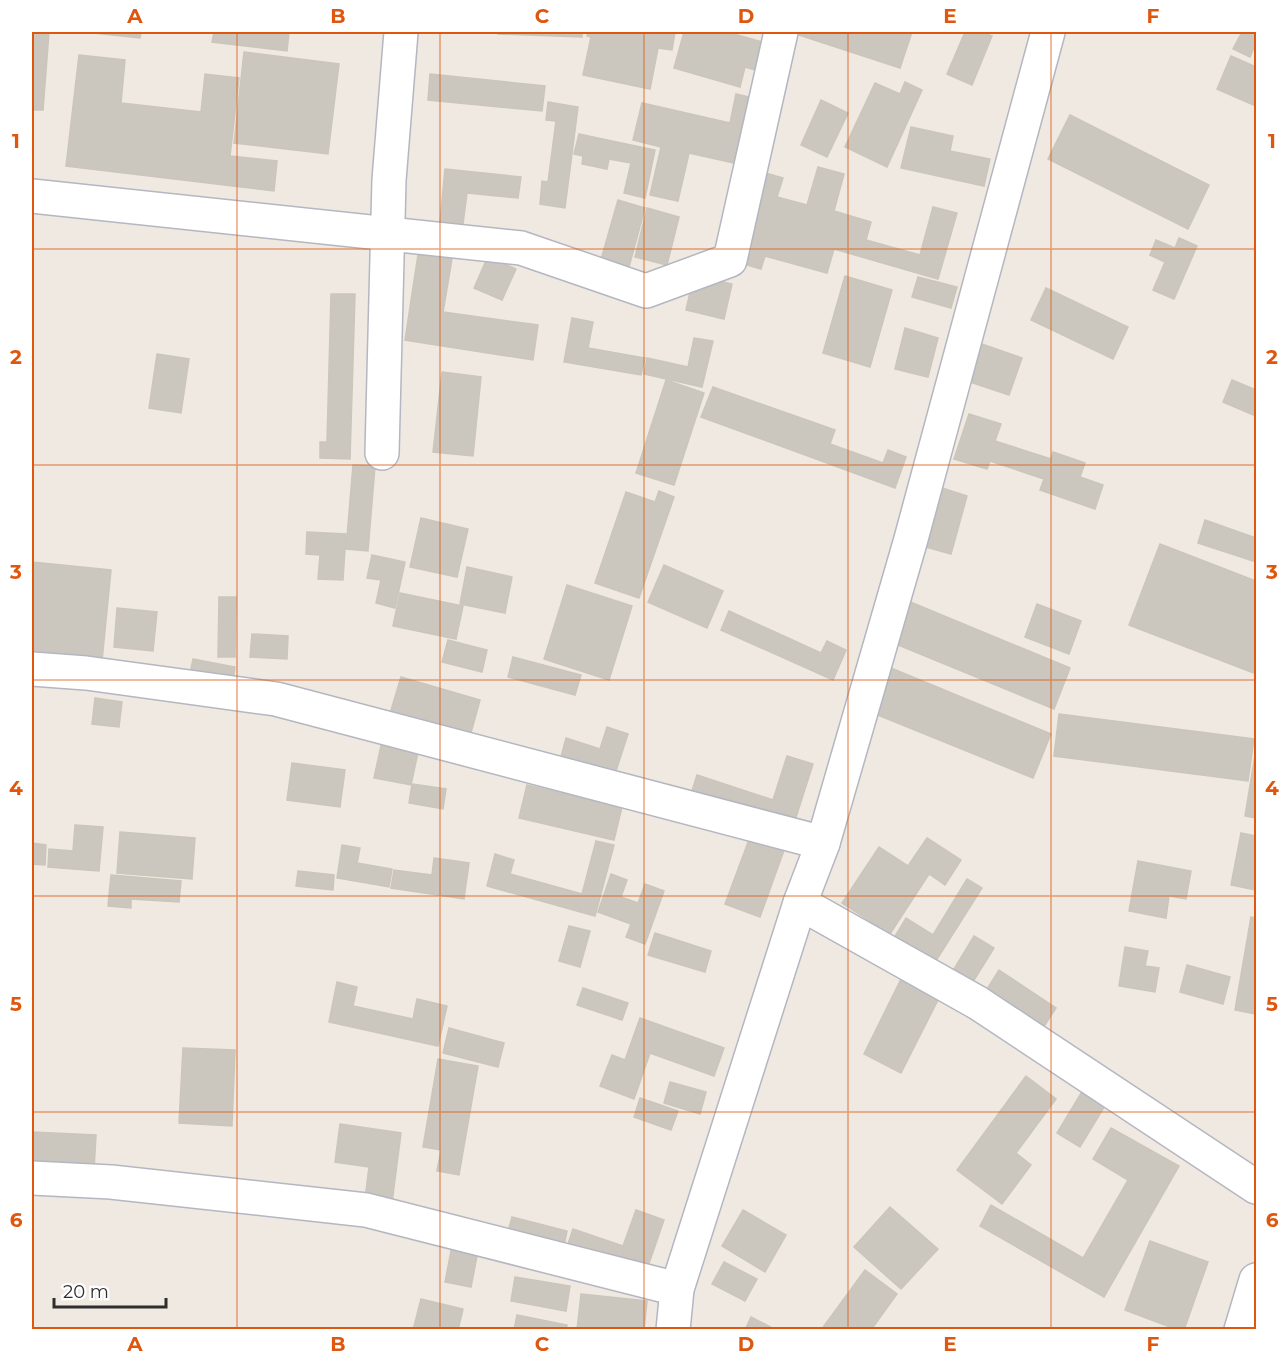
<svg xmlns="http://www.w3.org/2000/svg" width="1288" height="1361" font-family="Montserrat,sans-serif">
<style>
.building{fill:#cbc7bf;stroke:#cbc5ba;stroke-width:1.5}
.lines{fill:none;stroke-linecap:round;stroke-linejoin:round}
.minor-casing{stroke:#b4b7c1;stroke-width:36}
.minor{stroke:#fff;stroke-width:33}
.grid{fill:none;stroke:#df570e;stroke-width:1.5;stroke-opacity:0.55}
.neatline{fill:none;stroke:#df570e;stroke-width:2}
.grid-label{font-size:20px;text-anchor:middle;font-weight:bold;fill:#df570e}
</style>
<rect width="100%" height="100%" fill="#efe9e1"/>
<!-- building -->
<g class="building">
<path d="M32,32H49L43,110H32Z"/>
<path d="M84,32H141L140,38Z"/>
<path d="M214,32H289L287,51L212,42Z"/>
<path d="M498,32H582V37L498,34Z"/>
<path d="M588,32H675L672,50L658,48L650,89L583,75L591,37L587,36Z"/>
<path d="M684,32H727L769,44L762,72L745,67L740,87L674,68Z"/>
<path d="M797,32H912L900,68L796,34Z"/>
<path d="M965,32H981L992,36L972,85L947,74Z"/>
<path d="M1242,32H1256V43L1250,57L1233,49Z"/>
<path d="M244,52L339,64L328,154L234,143Z"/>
<path d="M79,55L125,60L121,103L201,112L205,74L239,78L230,156L277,161L274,191L66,166Z"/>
<path d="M1231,56L1256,67V106L1217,89Z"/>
<path d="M430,74L545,86L542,111L428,100Z"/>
<path d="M905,82L922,90L887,167L845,147L875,83L900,94Z"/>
<path d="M736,94L758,99L753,124L743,123L734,163L689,153L678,201L650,195L661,147L633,140L642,103L730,123Z"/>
<path d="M821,100L848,113L827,157L801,145Z"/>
<path d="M548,102L578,107L565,208L540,204L542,181L548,182L556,121L546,120Z"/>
<path d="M1070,115L1209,185L1188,229L1048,159Z"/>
<path d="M911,127L953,136L950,151L990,159L984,186L901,168Z"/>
<path d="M579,134L655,150L645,198L624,193L631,163L609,159L607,169L582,164L583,156L574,154Z"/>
<path d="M818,167L844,174L834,211L871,222L866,240L920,255L933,207L957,213L938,279L834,249L827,273L765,256L761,269L737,262L762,172L783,178L777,197L807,205Z"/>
<path d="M445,169L521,177L518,198L467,193L463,224L440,222Z"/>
<path d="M618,200L645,208L626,278L598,270Z"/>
<path d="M647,208L679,217L667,265L635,257Z"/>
<path d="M1179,238L1197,246L1174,299L1153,290L1165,262L1150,255L1156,240L1175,248Z"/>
<path d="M419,248L453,253L443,312L538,325L533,360L405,340Z"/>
<path d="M488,256L516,269L502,300L474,288Z"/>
<path d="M694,275L732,284L724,319L686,310Z"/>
<path d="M845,276L892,290L870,367L823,353Z"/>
<path d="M918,277L957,287L951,308L912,297Z"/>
<path d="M1046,288L1128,327L1113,359L1031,320Z"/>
<path d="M331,294H355L350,459L320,458V442H327Z"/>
<path d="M572,318L593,322L588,348L645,358L641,375L564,362Z"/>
<path d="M905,328L938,338L928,377L895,369Z"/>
<path d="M694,338L713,341L702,387L644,374L647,358L688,367Z"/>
<path d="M976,342L1022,358L1009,395L964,380Z"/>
<path d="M157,354L189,359L181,413L149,408Z"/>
<path d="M442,372L481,377L473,456L433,452Z"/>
<path d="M666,380L704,393L674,485L636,473Z"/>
<path d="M1232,380L1256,390V416L1223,402Z"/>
<path d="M713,387L835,430L830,444L883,463L888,450L906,457L895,488L701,417Z"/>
<path d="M969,414L1001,424L995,441L1051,459L1053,452L1085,463L1080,477L1103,485L1095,509L1040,490L1044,479L990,461L987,469L954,459Z"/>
<path d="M353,465L375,466L368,551L346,549Z"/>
<path d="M939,487L967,496L951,554L922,546Z"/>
<path d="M659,491L674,497L639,598L595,583L626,492L655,502Z"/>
<path d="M421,518L468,529L457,577L410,567Z"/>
<path d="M1205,520L1256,538V562L1198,543Z"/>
<path d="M307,532L346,534L343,580L318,579L320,555L306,554Z"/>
<path d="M1160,544L1256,581V674L1129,625Z"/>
<path d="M372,555L405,562L395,608L376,603L381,580L367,578Z"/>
<path d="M32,562L111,570L101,671L32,664Z"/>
<path d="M664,565L723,591L707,628L648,602Z"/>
<path d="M467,567L512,577L505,613L460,604Z"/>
<path d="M567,585L632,606L609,680L544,659Z"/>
<path d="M400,593L463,606L456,639L393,626Z"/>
<path d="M219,597H236L235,657H218Z"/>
<path d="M908,601L1070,668L1054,709L891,642Z"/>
<path d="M1037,604L1081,621L1069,654L1025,637Z"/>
<path d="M117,608L157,612L153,651L114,647Z"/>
<path d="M729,611L821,653L827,641L846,650L833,680L721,630Z"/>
<path d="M252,634L288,636L287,659L250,657Z"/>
<path d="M448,640L487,650L482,672L442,662Z"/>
<path d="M513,657L581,675L575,695L508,677Z"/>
<path d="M193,659L235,667L232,686L189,678Z"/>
<path d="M886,666L1051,734L1033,778L868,711Z"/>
<path d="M401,677L480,700L469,740L389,717Z"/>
<path d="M95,698L122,702L119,727L92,724Z"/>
<path d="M1059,714L1254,739L1248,781L1054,756Z"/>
<path d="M607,727L628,734L615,774L561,757L566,738L600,749Z"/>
<path d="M383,736L420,743L411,785L374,778Z"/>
<path d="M1256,749V818L1245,816Z"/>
<path d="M787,756L813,764L792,830L690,797L697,775L773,800Z"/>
<path d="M292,763L345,770L340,807L287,800Z"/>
<path d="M412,784L446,789L443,809L409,803Z"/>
<path d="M527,785L622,807L614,840L519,818Z"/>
<path d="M75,825L103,827L99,871L48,867L49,849L73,851Z"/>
<path d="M753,829L787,842L760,917L725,904Z"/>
<path d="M120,832L195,838L192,879L117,873Z"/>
<path d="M1241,833L1256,836V890L1231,885Z"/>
<path d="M927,838L961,860L945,885L929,874L890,934L842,903L879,847L908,866Z"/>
<path d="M596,841L614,845L595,916L487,886L495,854L514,860L510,874L582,894Z"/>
<path d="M32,843L46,845L45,865L32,864Z"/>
<path d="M342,845L360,848L357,863L392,869L389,887L337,878Z"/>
<path d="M434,858L469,863L464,899L391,888L394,870L432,875Z"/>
<path d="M1138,861L1191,871L1186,899L1169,896L1166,918L1129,911Z"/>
<path d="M298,871L334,875L333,890L296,886Z"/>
<path d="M611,874L627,880L621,897L638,903L645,884L664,891L645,944L626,937L631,924L598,912Z"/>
<path d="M111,875L181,881L179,902L131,899V908L108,906Z"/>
<path d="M967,879L982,888L934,964L894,938L906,918L933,935Z"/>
<path d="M1251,917L1256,918V1014L1235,1010Z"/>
<path d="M569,926L590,931L580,967L559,961Z"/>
<path d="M655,933L711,951L705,972L648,955Z"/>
<path d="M974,936L994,948L971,985L951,974Z"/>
<path d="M1125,947L1148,951L1145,966L1159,968L1155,992L1119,986Z"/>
<path d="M1187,965L1230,977L1223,1004L1180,992Z"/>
<path d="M999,970L1056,1008L1041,1031L984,994Z"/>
<path d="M904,973L942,992L901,1073L864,1054Z"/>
<path d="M337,982L357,987L353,1006L413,1019L417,999L447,1006L438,1046L329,1022Z"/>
<path d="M583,988L628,1003L622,1020L577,1005Z"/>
<path d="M640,1018L724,1048L714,1076L650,1053L634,1099L600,1086L612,1055L625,1060Z"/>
<path d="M449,1028L504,1043L498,1067L443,1053Z"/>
<path d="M183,1048L235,1050L232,1126L179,1123Z"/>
<path d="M438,1059L478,1066L459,1175L437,1171L441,1150L423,1147Z"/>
<path d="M1026,1076L1056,1099L1016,1153L1031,1165L1002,1204L957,1170Z"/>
<path d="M670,1082L706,1092L700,1114L664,1103Z"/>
<path d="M1083,1090L1106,1104L1080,1147L1057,1133Z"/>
<path d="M640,1098L678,1111L671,1130L634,1117Z"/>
<path d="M340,1124L401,1133L392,1203L365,1199L369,1167L335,1162Z"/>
<path d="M1111,1128L1179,1166L1104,1297L980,1226L991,1205L1083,1258L1128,1180L1093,1159Z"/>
<path d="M32,1132L96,1135L94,1171L32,1168Z"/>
<path d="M890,1207L938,1249L901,1289L854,1247Z"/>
<path d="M636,1210L664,1220L645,1275L567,1247L573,1229L623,1246Z"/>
<path d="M743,1210L786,1235L765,1272L722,1246Z"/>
<path d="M512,1217L567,1231L563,1250L507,1235Z"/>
<path d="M1150,1241L1208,1262L1184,1330H1178L1125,1310Z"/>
<path d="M452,1246L478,1251L471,1287L445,1282Z"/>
<path d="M724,1262L757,1279L745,1301L712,1284Z"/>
<path d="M865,1270L897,1294L871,1330H821Z"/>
<path d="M515,1277L570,1286L566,1311L511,1301Z"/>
<path d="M581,1294L647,1301L644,1330H577Z"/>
<path d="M421,1299L463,1309L458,1330H413Z"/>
<path d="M517,1315L567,1325L566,1330H514Z"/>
<path d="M751,1317L776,1330H745Z"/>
</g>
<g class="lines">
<!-- minor casing -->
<g class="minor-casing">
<g id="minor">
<path d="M32,196L521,248L646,291L730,260L781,32"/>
<path d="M382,453L389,180L401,32"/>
<path d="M32,669L86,673L276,699L823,843"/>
<path d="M800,903L978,1003L1256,1187"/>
<path d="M32,1178L111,1182L366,1210L677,1289"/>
<path d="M673,1330L677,1289L800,903L823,843L911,539L1048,32"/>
<path d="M1241,1330L1256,1280"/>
</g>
</g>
<!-- minor -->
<use href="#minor" class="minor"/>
</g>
<!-- grid -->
<path class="grid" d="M237,32V1330M440,32V1330M644,32V1330M848,32V1330M1051,32V1330M32,249H1256M32,465H1256M32,680H1256M32,896H1256M32,1112H1256"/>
<!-- border -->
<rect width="1288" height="1361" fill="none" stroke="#ffffff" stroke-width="66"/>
<!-- scale -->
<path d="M54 1298v9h112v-9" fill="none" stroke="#2e2e2e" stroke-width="3"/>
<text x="63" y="1298" font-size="18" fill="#2e2e2e" stroke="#ffffff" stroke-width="4.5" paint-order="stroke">20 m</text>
<rect x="33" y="33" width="1222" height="1295" class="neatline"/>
<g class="grid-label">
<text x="135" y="23">A</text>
<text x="338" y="23">B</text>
<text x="542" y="23">C</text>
<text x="746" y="23">D</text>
<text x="950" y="23">E</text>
<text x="1153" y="23">F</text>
<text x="16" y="148">1</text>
<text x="1272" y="148">1</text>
<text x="16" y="364">2</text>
<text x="1272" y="364">2</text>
<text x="16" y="579">3</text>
<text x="1272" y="579">3</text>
<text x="16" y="795">4</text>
<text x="1272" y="795">4</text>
<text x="16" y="1011">5</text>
<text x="1272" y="1011">5</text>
<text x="16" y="1227">6</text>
<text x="1272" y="1227">6</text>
<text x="135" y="1351">A</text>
<text x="338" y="1351">B</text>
<text x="542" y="1351">C</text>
<text x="746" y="1351">D</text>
<text x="950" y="1351">E</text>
<text x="1153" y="1351">F</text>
</g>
</svg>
